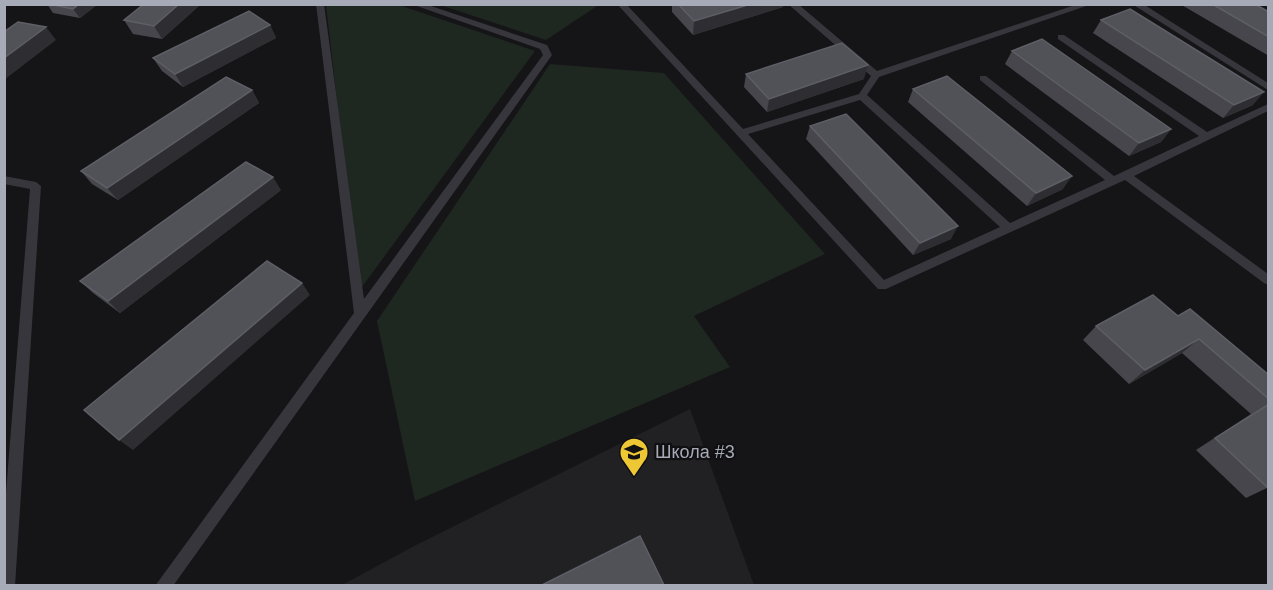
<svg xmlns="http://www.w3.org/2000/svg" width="1273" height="590" font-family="Helvetica,sans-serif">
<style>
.built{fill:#212124}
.green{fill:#1f2721}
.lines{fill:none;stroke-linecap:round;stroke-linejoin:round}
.service{fill:#36363c;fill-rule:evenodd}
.wall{fill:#46464c}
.shaded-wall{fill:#2e2e32}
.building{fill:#515158;stroke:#5e5f66;stroke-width:1.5}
.labels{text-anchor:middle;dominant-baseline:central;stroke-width:4.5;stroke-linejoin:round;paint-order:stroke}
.poi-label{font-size:18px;fill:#a7aab7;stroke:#101012;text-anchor:start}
</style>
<rect width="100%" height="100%" fill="#151517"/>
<path class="built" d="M 690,409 L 754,585 L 340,586 L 416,545 Z"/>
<g class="green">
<path d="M 600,4 L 546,40 L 440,5 L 440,4 Z"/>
<path d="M 326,5 L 399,5 L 535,51 L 359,291 Z"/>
<path d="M 550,64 L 664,73 L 825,254 L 694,316 L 730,367 L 415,501 L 377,321 Z"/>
</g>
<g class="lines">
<g class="service">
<path d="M 316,4 L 324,4 L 364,299 L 543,55 L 540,49 L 411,4 L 425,4 L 547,45 L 552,55 L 173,586 L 155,586 L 354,313 Z"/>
<path d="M 617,4 L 626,4 L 743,129 L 859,94 L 871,76 L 788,4 L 798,4 L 877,71 L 1078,4 L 1092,4 L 879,77 L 867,95 L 1010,223 L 1105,180 L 980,80 L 980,76 L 986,76 L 1114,176 L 1199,136 L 1058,39 L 1058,35 L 1064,35 L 1207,132 L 1268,104 L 1268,111 L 1134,176 L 1268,274 L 1268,285 L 1264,283 L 1125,180 L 886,289 L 878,289 ZM 860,100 L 1000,227 L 884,280 L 748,134 Z"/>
<path d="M 1132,4 L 1143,4 L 1268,83 L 1268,90 Z"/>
<path d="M 4,176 L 36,182 L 41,186 L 15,586 L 4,586 L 4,518 L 30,189 L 4,184 Z"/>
</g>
</g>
<g class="wall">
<path d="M 47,4 L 98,4 L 80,18 L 53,13 Z"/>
<path d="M 144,4 L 201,4 L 162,39 L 133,34 L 124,20 Z"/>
<path d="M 672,4 L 784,4 L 783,7 L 693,35 L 672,12 Z"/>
<path d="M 1180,4 L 1255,4 L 1269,12 L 1269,56 Z"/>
<path d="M 1101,20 L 1253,105 L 1223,118 L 1093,33 Z"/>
<path d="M 270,25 L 276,38 L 183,87 L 162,71 L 153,58 Z"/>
<path d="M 1012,51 L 1171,129 L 1161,142 L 1129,156 L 1005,64 Z"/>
<path d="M 746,74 L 864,79 L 767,112 L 744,87 Z"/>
<path d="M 913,89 L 1063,189 L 1027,206 L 908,102 Z"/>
<path d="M 252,90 L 259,103 L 118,200 L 92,184 L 81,171 Z"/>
<path d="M 810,126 L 951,239 L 913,255 L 806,139 Z"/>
<path d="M 281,190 L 120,313 L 93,293 L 80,281 Z"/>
<path d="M 1178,316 L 1269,375 L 1269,487 L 1246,498 L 1196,450 L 1251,414 L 1182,353 L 1129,384 L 1083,340 L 1096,326 Z"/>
</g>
<g class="shaded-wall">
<path d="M 79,4 L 98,4 L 80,18 L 73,9 Z"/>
<path d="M 179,4 L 201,4 L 162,39 L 154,26 Z"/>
<path d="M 751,4 L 784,4 L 783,7 L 693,35 L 694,21 Z"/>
<path d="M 270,25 L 276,38 L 183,87 L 175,74 Z"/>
<path d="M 46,27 L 56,40 L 4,80 L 4,58 Z"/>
<path d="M 868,65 L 864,79 L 767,112 L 769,99 Z"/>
<path d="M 252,90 L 259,103 L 118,200 L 107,188 Z"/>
<path d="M 1264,92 L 1253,105 L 1223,118 L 1234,105 Z"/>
<path d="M 1171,129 L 1161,142 L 1129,156 L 1139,143 Z"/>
<path d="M 1072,176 L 1063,189 L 1027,206 L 1036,193 Z"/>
<path d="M 273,177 L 281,190 L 120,313 L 108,301 Z"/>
<path d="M 958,226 L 951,239 L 913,255 L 920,243 Z"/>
<path d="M 302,283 L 310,295 L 133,450 L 119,440 Z"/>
<path d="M 1199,339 L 1182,353 L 1129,384 L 1145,370 Z"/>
</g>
<g class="building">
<path d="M 49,4 L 79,4 L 73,9 Z"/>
<path d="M 144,4 L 179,4 L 154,26 L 124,20 Z"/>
<path d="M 678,4 L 751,4 L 694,21 Z"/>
<path d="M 1212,4 L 1255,4 L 1269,12 L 1269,37 Z"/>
<path d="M 1130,9 L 1264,92 L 1234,105 L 1101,20 Z"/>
<path d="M 249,11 L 270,25 L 175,74 L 153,58 Z"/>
<path d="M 18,22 L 46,27 L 4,58 L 4,32 Z"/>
<path d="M 1042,39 L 1171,129 L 1139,143 L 1012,51 Z"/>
<path d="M 842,43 L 868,65 L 769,99 L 746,74 Z"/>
<path d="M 947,76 L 1072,176 L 1036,193 L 913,89 Z"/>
<path d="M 226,77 L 252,90 L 107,188 L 81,171 Z"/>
<path d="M 846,114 L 958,226 L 920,243 L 810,126 Z"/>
<path d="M 246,162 L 273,177 L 108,301 L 80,281 Z"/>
<path d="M 267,261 L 302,283 L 119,440 L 84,410 Z"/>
<path d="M 1153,295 L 1178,316 L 1190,309 L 1269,375 L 1269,399 L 1199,339 L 1145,370 L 1096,326 Z"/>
<path d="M 1269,404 L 1269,487 L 1268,488 L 1215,438 Z"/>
<path d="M 640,536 L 664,585 L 542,585 Z"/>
</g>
<defs>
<g id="school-pin" transform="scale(1.5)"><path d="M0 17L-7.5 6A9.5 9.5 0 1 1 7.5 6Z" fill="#eec735" stroke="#101012"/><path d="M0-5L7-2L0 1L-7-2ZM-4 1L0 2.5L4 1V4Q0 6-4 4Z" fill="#111"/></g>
</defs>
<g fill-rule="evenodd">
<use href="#school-pin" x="634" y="452"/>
</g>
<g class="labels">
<g class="poi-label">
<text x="655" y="452">Школа #3</text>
</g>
</g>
<rect width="1273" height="590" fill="none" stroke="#a7aab7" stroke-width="12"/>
</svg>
